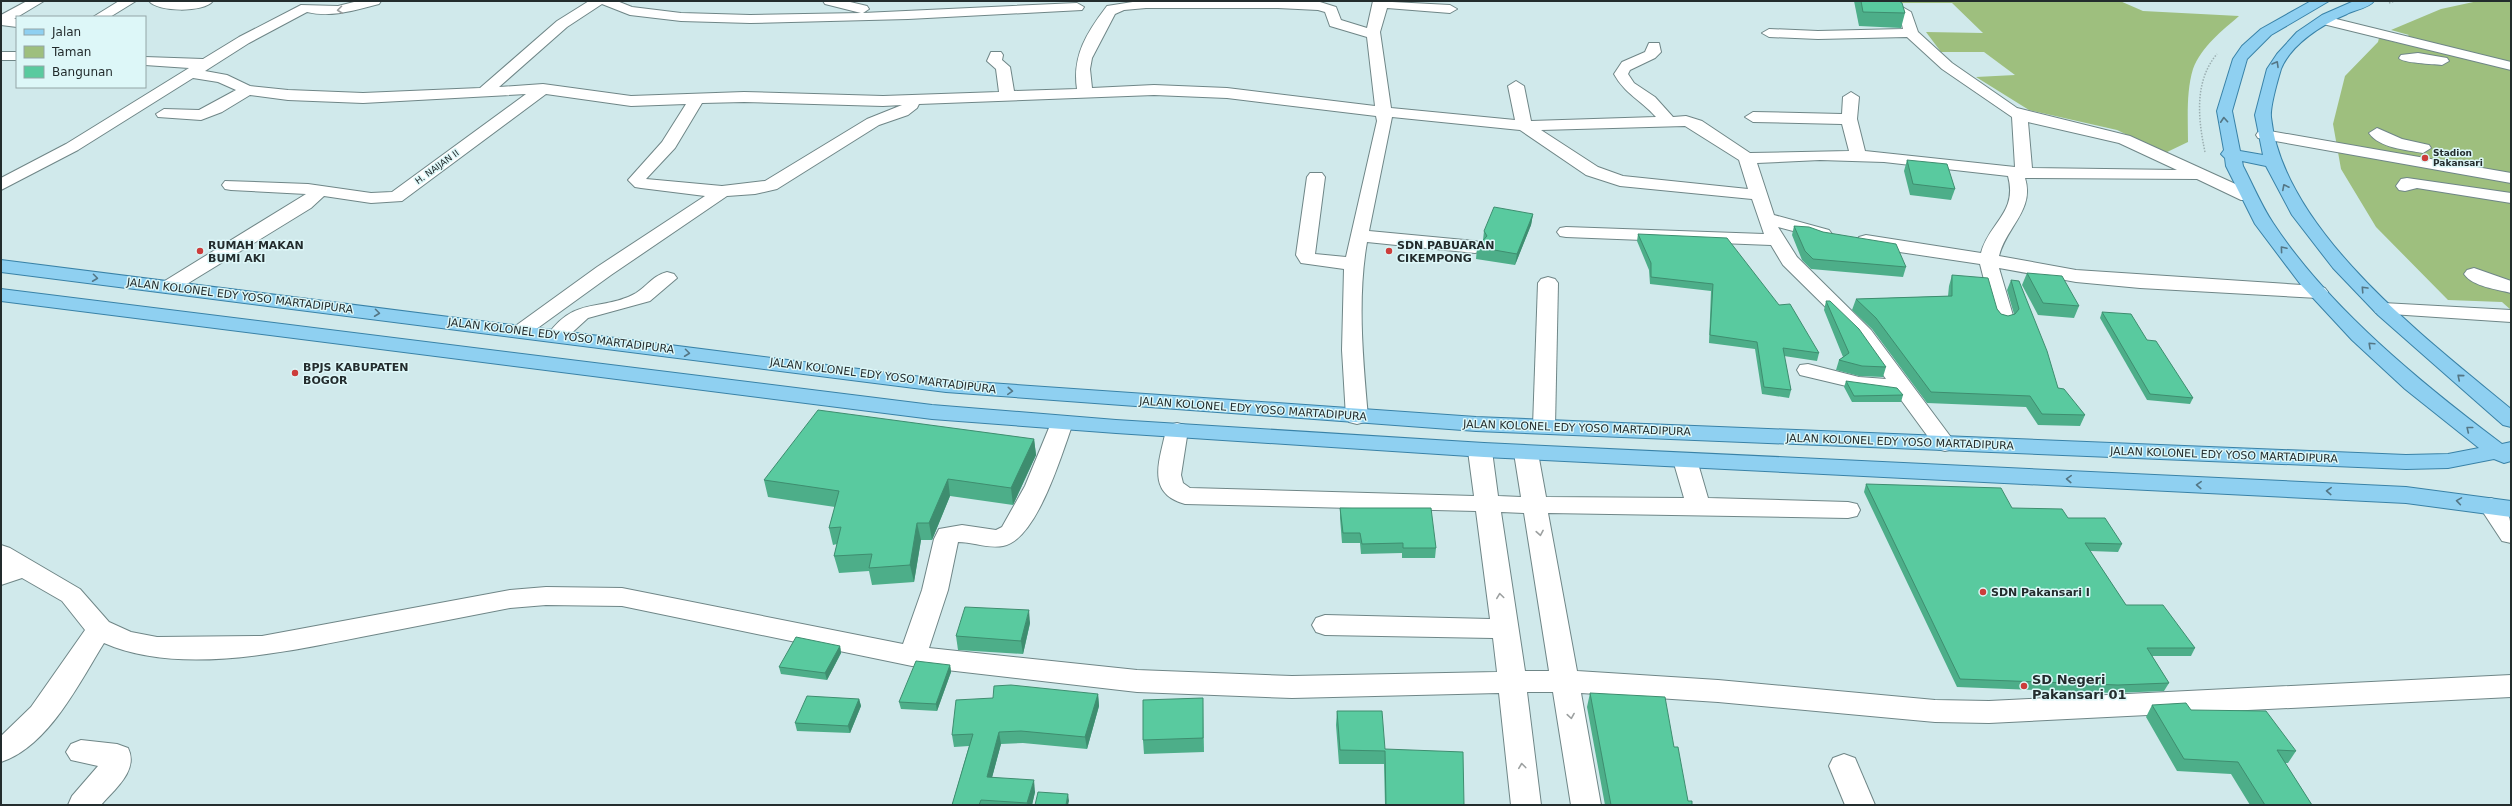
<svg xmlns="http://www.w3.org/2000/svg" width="2512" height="806" font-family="'DejaVu Sans',sans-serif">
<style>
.green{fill:#9ebf7e}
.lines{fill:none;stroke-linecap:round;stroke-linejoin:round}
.minor-casing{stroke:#6f8687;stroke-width:2}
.major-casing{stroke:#3982a7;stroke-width:2}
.path{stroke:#9bafb1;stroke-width:1.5;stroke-dasharray:1.5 1.5;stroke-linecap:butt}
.minor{fill:#fff;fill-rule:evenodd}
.major{fill:#8fd0f1;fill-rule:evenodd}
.wall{fill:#4dae89}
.shaded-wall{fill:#3e8d6f}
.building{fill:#59ca9f;stroke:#3e8d6f}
.oneway{stroke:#9ca0a0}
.oneway2{stroke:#547685}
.poi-dot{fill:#cc3d3b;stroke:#ddf7f8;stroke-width:1.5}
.labels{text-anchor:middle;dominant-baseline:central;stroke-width:3;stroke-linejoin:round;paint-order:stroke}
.far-poi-label{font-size:9px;font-weight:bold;fill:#232c2d;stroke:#ddf7f8;text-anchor:start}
.far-street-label{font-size:9px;fill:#232c2d;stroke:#ddf7f8}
.poi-label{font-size:11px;font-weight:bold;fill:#232c2d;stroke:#ddf7f8;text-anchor:start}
.street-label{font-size:11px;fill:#232c2d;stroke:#ddf7f8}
.near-poi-label{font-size:13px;font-weight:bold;fill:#232c2d;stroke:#ddf7f8;text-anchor:start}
</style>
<rect width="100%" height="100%" fill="#d0e9eb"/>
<g class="green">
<path d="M 1895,1 L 2120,1 L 2143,11 L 2239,16 C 2223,30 2201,47 2193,69 C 2186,92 2188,119 2188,142 L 2165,153 L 2117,130 L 2029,110 L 1976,77 L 2015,75 L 1984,52 L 1941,52 L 1926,32 L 1983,33 L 1952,3 L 1901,3 Z"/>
<path d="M 2478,1 L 2511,1 L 2511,310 L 2502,302 L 2448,300 L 2376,227 L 2341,169 L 2333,124 L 2345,76 L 2378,42 L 2379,38 L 2398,43 L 2409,35 L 2391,30 L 2441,9 Z"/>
</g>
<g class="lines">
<g class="minor-casing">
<g id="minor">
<path d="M 27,1 L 44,1 L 14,19 L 17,19 L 17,27 L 1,25 L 1,15 Z"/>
<path d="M 119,1 L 136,1 L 110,17 L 93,17 Z"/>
<path d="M 149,1 L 213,1 C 204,13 157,12 149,1 Z"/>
<path d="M 358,1 L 381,1 L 379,4 C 355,10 332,18 307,12 L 249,43 L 205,71 L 227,75 L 250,86 L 288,90 L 363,93 L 480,88 L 557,21 L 589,1 L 617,1 L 632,7 L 681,13 L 750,15 L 861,13 L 825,4 L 823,1 L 846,1 L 867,6 L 869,9 L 863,13 L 1077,3 L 1084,7 L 1082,10 L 908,19 L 750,23 L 681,21 L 630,15 L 602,4 L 567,27 L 499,87 L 543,84 L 631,96 L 744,92 L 883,96 L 999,92 L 996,69 L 987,61 L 991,52 L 1001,52 L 1003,55 L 1002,60 L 1010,67 L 1014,91 L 1077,89 C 1072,56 1087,32 1107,6 L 1139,1 L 1320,2 L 1336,7 L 1341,20 L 1367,28 L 1373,1 L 1450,5 L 1457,9 L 1450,13 L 1387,8 L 1380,32 L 1391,108 L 1515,120 L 1508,86 L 1516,81 L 1524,86 L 1531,121 L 1656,117 C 1641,100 1625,94 1614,74 L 1622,62 L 1645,52 L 1649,43 L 1659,43 L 1661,52 L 1655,58 L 1630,70 L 1628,74 L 1634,83 L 1655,97 L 1673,117 L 1686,116 L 1702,121 L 1750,153 L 1849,151 L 1842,124 L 1753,122 L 1745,117 L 1753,112 L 1842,114 L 1843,97 L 1851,92 L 1859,97 L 1857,119 L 1865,151 L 2015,167 L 2012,117 L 1942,69 L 1907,37 L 1818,39 L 1769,37 L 1762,33 L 1769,29 L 1818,31 L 1903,29 L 1900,16 L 1874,1 L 1892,1 L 1911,12 L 1918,32 L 1952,63 L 2017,108 L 2130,136 L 2253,192 L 2256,196 L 2253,200 L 2241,200 L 2197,179 L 2025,178 C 2035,210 2006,227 1999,256 L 2076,270 L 2318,286 L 2325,288 L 2328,292 L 2325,296 L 2318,298 L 2140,288 L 2076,282 L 1999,268 L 2014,319 L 2011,323 L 2004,325 L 1997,323 L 1994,319 L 1980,264 L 1866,247 L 1859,245 L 1857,241 L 1859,237 L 1866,235 L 1981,253 C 1989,222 2018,213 2008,176 L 1884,162 L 1820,160 L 1757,163 L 1774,215 L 1829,230 L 1832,234 L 1829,238 L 1823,239 L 1778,227 L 1797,257 L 1871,330 L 1956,444 L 1953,449 L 1945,451 L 1937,449 L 1896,393 L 1859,389 L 1800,375 L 1797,370 L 1800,365 L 1808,364 L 1859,377 L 1886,379 L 1857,338 L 1783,265 L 1771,245 L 1566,237 L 1560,236 L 1557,232 L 1560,228 L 1566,227 L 1764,234 L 1752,199 L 1620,186 L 1586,175 L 1520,130 L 1392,117 L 1369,231 L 1475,241 L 1482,243 L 1484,247 L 1482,251 L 1475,253 L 1367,242 C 1357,299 1363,360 1368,417 L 1365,422 L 1357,424 L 1349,422 L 1346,417 L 1342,350 L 1344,269 L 1301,263 L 1296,255 L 1307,177 L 1310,173 L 1322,173 L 1325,177 L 1315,254 L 1346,257 L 1377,121 L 1376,116 L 1227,98 L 1154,95 L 919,104 L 917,108 L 908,115 L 879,125 L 777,189 L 755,194 L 727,196 L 611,275 L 528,335 L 521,337 L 514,335 L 511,331 L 514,327 L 597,267 L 705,196 L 641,188 L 635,187 L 628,180 L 662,142 L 686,104 L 631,106 L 546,94 L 402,201 L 371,203 L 324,196 L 311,208 L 177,290 L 163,290 L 160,286 L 163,282 L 306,194 L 231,190 L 225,189 L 222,185 L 225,181 L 308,184 L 371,193 L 392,192 L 526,94 L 363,103 L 288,100 L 250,95 L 222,112 L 201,120 L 158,117 L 156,114 L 164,109 L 199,110 L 236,90 L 218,82 L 193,78 L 78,150 L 1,190 L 1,178 L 66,144 L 189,68 L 145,65 L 145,57 L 203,59 L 239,37 L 301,5 L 338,6 ZM 1146,8 L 1278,8 L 1318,10 L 1325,12 L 1330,26 L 1367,37 L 1375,106 L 1227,88 L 1154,85 L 1092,88 L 1090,69 L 1092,58 L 1115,14 L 1124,10 ZM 744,102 L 883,106 L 902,105 L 867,119 L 765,181 L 722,186 L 646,179 L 675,148 L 702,103 ZM 2028,122 L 2119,143 L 2177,170 L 2032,168 ZM 1685,126 L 1739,160 L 1748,189 L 1623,176 L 1598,167 L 1541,130 Z"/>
<path d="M 2324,16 L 2511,62 L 2511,70 L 2319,23 L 2317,20 Z"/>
<rect x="1" y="52" width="16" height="8"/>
<path d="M 2418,53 L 2447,58 L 2449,61 L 2442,65 C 2433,64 2402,63 2399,58 L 2401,55 Z"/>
<path d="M 2377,128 L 2402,139 L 2429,145 L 2431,148 L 2423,153 C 2407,150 2379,148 2369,133 Z"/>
<path d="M 2264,130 L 2511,173 L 2511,183 L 2258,138 L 2256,135 L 2258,132 Z"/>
<path d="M 2407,178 L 2511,193 L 2511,203 L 2417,188 L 2405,191 L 2399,190 L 2396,186 L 2401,179 Z"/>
<path d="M 2474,268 L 2511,281 L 2511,293 C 2497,289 2473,287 2464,274 L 2467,270 Z"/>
<path d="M 667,272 L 674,274 L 677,278 L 650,301 L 588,318 L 564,340 L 557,342 L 550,340 L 547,336 C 575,295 603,312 636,293 C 647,286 654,275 667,272 Z"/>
<path d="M 1548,277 L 1555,279 L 1558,283 L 1555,426 L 1552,431 L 1544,433 L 1536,431 L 1533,426 L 1538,283 L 1541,279 Z"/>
<path d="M 2383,303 L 2511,310 L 2511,322 L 2376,313 L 2373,309 L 2376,305 Z"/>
<path d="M 1062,416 L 1070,418 L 1073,423 C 1062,453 1037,540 1003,546 C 988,549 973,542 958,542 L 948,590 L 929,648 L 1137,670 L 1292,676 L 1497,672 L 1493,638 L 1325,635 L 1316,632 L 1312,625 L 1316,618 L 1325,615 L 1490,619 L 1476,511 L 1185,504 C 1145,493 1160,460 1166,430 L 1169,425 L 1177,423 L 1185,425 L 1188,430 L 1181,475 L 1183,483 L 1190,488 L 1474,496 L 1468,451 L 1472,446 L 1480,444 L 1488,446 L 1492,451 L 1498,496 L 1521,497 L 1514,453 L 1518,448 L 1526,446 L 1534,448 L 1538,453 L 1546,497 L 1684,498 L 1673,460 L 1677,455 L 1685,453 L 1693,455 L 1697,460 L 1708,498 L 1848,502 L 1857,504 L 1860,510 L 1857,516 L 1848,518 L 1548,513 L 1577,671 L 1718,680 L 1935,700 L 1989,701 L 2511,675 L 2511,697 L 1989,723 L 1935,722 L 1718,702 L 1581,693 L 1601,805 L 1571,805 L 1553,692 L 1527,692 L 1541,805 L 1511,805 L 1499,693 L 1292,698 L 1137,692 L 912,666 L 622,606 L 546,605 L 510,608 C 460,618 411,627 361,637 C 284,652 179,676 104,643 C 79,683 49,746 1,762 L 1,736 L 31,707 L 85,630 L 62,601 L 22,578 L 1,585 L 1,545 L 10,548 L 80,589 L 109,622 L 131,632 L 157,637 L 262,636 L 510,590 L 546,587 L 622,588 L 903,644 L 922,590 L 934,539 L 939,529 L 962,525 L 996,530 L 1002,527 L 1025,486 L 1051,423 L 1054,418 ZM 1501,512 L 1524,513 L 1549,671 L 1525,671 Z"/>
<path d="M 2491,498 C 2512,504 2511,525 2511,543 L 2502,541 L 2479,506 L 2482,500 Z"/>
<path d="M 81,740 L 117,744 L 128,748 C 139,770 115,789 101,805 L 68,805 L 72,796 L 98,766 L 71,760 L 66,752 L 71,744 Z"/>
<path d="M 1844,754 L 1855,758 L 1875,805 L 1845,805 L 1829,766 L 1833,758 Z"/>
</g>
</g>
<g class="major-casing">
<g id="major">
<path d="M 2311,1 L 2329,1 L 2271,35 L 2247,59 L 2232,111 L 2240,151 L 2263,155 L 2255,115 L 2267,69 L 2277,54 L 2297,32 L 2322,15 L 2354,1 L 2374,1 C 2369,8 2354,10 2347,14 C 2323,24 2291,44 2281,69 C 2278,79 2270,107 2271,117 C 2283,231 2428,340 2511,409 L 2511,427 L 2503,425 L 2378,315 L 2333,268 L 2292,215 L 2266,166 L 2242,161 L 2243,166 C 2253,185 2261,205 2273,223 C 2329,308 2421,383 2502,444 L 2511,442 L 2511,461 L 2504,463 L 2494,459 L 2448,468 L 2406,469 L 1476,431 L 946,392 L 1,272 L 1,260 L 946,380 L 1476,417 L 2406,455 L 2448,454 L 2479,448 L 2405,389 L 2352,340 L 2301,285 L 2255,224 L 2226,166 L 2225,158 L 2221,154 L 2224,150 L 2217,111 L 2233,59 L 2242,46 L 2261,29 Z"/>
<path d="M 1,289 L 932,405 L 1116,420 L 1484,443 L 2406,487 L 2511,501 L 2511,517 L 2406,503 L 1484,457 L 1116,433 L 932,419 L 1,301 Z"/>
</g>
</g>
<g class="path">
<path d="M 2389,3 L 2395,1"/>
<path d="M 2205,152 C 2198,119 2194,81 2217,54"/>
</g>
<use href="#minor" class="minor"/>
<use href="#major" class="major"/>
</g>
<g class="wall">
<path d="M 1854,1 L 1899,1 L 1905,13 L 1901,28 L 1859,26 Z"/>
<path d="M 1907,160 L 1955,189 L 1951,200 L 1910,195 L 1904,171 Z"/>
<path d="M 1533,214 L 1531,225 L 1515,265 L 1476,259 L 1477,247 L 1483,240 L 1484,231 Z"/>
<path d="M 1794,226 L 1823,232 L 1906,267 L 1903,277 L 1811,269 L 1802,260 L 1792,235 Z"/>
<path d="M 1638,234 L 1779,305 L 1819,353 L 1817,361 L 1784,356 L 1791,390 L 1789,398 L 1762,394 L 1755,349 L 1709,343 L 1711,291 L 1650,284 L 1649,270 L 1637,241 Z"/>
<path d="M 2027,273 L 2079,306 L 2074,318 L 2038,315 L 2022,285 Z"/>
<path d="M 1952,275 L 1997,309 L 2001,314 L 2008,316 L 2014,314 L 2007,290 L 2011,280 L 2058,388 L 2085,415 L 2080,426 L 2038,425 L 2026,407 L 1927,403 L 1872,329 L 1852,310 L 1856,299 L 1948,296 L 1949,286 Z"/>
<path d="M 1826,301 L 1886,367 L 1883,377 L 1859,376 L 1836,370 L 1839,360 L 1843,357 L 1824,310 Z"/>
<path d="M 2102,312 L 2147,340 L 2193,398 L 2190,404 L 2147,400 L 2100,318 Z"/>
<path d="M 1846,381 L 1903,395 L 1901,402 L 1852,402 L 1844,387 Z"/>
<path d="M 1034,439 L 1036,455 L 1013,505 L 950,496 L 932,540 L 921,540 L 914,582 L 872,585 L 869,571 L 839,573 L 834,556 L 837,544 L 833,545 L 829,528 L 835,507 L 768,497 L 764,480 Z"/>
<path d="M 1866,484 L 2068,518 L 2122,544 L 2118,552 L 2090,551 L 2126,605 L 2195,648 L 2191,656 L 2152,656 L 2169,683 L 2164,691 L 2114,693 L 1957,687 L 1864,492 Z"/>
<path d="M 1340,508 L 1436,548 L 1435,558 L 1402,558 L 1402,553 L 1361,554 L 1360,543 L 1342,543 L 1340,518 Z"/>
<path d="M 1030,623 L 1023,654 L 958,650 L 956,636 Z"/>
<path d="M 840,646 L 841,653 L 827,680 L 781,674 L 779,667 Z"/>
<path d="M 950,665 L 951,672 L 937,711 L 901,709 L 899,702 Z"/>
<path d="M 1590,693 L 1674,747 L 1688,801 L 1692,805 L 1605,805 L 1587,707 Z"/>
<path d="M 1098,694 L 1099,706 L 1087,749 L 1023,743 L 1001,744 L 992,777 L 1035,792 L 1032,805 L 952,805 L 969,746 L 954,747 L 952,735 L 993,698 Z"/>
<path d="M 1203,698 L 1204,752 L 1144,754 L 1143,740 Z"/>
<path d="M 859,699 L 861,706 L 850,733 L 797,731 L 795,723 Z"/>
<path d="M 2152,705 L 2191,710 L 2296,751 L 2288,763 L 2285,763 L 2312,805 L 2250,805 L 2231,774 L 2177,771 L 2146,717 Z"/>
<path d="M 1337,711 L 1385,749 L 1464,805 L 1385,805 L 1384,764 L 1339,764 L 1336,725 Z"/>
</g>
<g class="shaded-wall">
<path d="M 1533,214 L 1531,225 L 1515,265 L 1517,254 Z"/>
<path d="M 1034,439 L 1036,455 L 1013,505 L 1011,488 Z"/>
<path d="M 948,479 L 950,496 L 932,540 L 929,523 Z"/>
<path d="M 917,523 L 921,540 L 914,582 L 910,565 Z"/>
<path d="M 1029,610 L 1030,623 L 1023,654 L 1021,641 Z"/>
<path d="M 840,646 L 841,653 L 827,680 L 825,673 Z"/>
<path d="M 950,665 L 951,672 L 937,711 L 936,704 Z"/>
<path d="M 1098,694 L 1099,706 L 1087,749 L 1085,737 Z"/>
<path d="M 859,699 L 861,706 L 850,733 L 848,726 Z"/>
<path d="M 999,732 L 1001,744 L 989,789 L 987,777 Z"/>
<path d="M 1034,780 L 1035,792 L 1032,805 L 1028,805 L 1027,803 Z"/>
<path d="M 1068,794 L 1069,801 L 1068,805 L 1066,805 Z"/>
</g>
<g class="building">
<path d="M 1861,1 L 1899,1 L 1902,3 L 1905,13 L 1863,12 Z"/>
<path d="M 1907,160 L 1947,164 L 1955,189 L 1913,184 Z"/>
<path d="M 1494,207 L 1533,214 L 1517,254 L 1477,247 L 1487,236 L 1484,231 Z"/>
<path d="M 1794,226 L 1809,227 L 1823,232 L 1896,244 L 1906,267 L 1813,259 L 1805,251 Z"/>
<path d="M 1638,234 L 1727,238 L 1779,305 L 1790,304 L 1819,353 L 1783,348 L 1791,390 L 1764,387 L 1757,342 L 1710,335 L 1713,284 L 1651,277 L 1651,263 Z"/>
<path d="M 2027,273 L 2062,276 L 2079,306 L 2043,303 Z"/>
<path d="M 1952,275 L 1988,278 L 1997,309 L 2001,314 L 2008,316 L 2015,314 L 2019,309 L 2011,280 L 2019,281 L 2047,351 L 2058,388 L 2064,389 L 2085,415 L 2042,414 L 2030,396 L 1931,392 L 1876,318 L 1856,299 L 1952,296 Z"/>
<path d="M 1826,301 L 1830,301 L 1859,329 L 1886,367 L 1862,366 L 1839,360 L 1849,353 Z"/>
<path d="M 2102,312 L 2131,314 L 2147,340 L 2156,341 L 2193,398 L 2150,394 Z"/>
<path d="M 1846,381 L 1897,388 L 1903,395 L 1854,396 Z"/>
<path d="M 818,410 L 1034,439 L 1011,488 L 948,479 L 929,523 L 917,523 L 910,565 L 869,568 L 872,554 L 834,556 L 841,527 L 829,528 L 839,491 L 764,480 Z"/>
<path d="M 1866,484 L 2001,488 L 2012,508 L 2062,509 L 2068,518 L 2105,518 L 2122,544 L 2085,543 L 2126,605 L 2163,605 L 2195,648 L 2147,648 L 2169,683 L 2118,685 L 1960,679 Z"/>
<path d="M 1340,508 L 1431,508 L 1436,548 L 1403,548 L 1403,543 L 1362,544 L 1360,533 L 1343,533 Z"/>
<path d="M 965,607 L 1029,610 L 1021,641 L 956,636 Z"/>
<path d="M 796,637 L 840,646 L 825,673 L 779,667 Z"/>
<path d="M 916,661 L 950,665 L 936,704 L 899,702 Z"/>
<path d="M 1011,685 L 1098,694 L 1085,737 L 1021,731 L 999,732 L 987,777 L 1034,780 L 1027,803 L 981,800 L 979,805 L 952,805 L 973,734 L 952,735 L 956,700 L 993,698 L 994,686 Z"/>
<path d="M 1590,693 L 1665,697 L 1674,747 L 1678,747 L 1688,801 L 1692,801 L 1692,805 L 1611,805 Z"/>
<path d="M 807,696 L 859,699 L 848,726 L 795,723 Z"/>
<path d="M 1203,698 L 1203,738 L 1143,740 L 1143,700 Z"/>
<path d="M 2186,703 L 2191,710 L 2266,711 L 2296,751 L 2277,750 L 2312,805 L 2265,805 L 2238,762 L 2184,759 L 2152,705 Z"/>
<path d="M 1337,711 L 1382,711 L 1385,749 L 1463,752 L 1464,805 L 1386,805 L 1385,751 L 1340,750 Z"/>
<path d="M 1038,792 L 1068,794 L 1066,805 L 1035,805 Z"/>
</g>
<defs><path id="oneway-chevron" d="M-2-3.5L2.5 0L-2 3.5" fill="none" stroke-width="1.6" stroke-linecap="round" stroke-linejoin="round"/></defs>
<g class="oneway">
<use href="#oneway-chevron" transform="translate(340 10) rotate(173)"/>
<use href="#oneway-chevron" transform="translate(1540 533) rotate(80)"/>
<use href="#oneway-chevron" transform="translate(1500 596) rotate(-98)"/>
<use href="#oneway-chevron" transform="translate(1571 716) rotate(81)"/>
<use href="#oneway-chevron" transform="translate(1522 766) rotate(-97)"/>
</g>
<g class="oneway2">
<use href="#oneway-chevron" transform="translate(2276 64) rotate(-60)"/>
<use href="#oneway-chevron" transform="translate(2224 120) rotate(-94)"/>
<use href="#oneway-chevron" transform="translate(2285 187) rotate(-117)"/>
<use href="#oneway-chevron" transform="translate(2283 249) rotate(-130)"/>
<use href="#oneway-chevron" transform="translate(95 278) rotate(7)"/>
<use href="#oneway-chevron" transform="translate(2364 289) rotate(-133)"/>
<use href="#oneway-chevron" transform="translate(377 313) rotate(7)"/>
<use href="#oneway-chevron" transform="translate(2371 345) rotate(-137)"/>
<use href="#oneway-chevron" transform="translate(687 353) rotate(7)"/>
<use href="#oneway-chevron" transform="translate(2460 377) rotate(-140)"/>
<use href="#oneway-chevron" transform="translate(1010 391) rotate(4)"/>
<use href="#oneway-chevron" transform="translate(2469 429) rotate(-141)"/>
<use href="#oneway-chevron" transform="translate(2069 479) rotate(-177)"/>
<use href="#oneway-chevron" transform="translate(2199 485) rotate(-177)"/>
<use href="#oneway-chevron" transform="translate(2329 491) rotate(-177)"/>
<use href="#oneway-chevron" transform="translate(2459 501) rotate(-171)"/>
</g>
<g class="poi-dot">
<circle cx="2425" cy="158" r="4"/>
<circle cx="200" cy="251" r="4"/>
<circle cx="1389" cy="251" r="4"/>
<circle cx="295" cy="373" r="4"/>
<circle cx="1983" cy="592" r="4"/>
<circle cx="2024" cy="686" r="4"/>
</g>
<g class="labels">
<g class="far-poi-label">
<text x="2433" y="153">Stadion<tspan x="2433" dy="10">Pakansari</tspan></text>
</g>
<g class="far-street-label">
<text transform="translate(437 167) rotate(-36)">H. NAIJAN II</text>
</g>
<g class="poi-label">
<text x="208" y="245">RUMAH MAKAN<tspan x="208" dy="13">BUMI AKI</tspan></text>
<text x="1397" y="245">SDN PABUARAN<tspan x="1397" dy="13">CIKEMPONG</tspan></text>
<text x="303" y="367">BPJS KABUPATEN<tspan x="303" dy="13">BOGOR</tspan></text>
<text x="1991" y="592">SDN Pakansari I</text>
</g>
<g class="street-label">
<text transform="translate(240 296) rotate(7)">JALAN KOLONEL EDY YOSO MARTADIPURA</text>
<text transform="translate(561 336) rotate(7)">JALAN KOLONEL EDY YOSO MARTADIPURA</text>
<text transform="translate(883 376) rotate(7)">JALAN KOLONEL EDY YOSO MARTADIPURA</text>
<text transform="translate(1253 409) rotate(4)">JALAN KOLONEL EDY YOSO MARTADIPURA</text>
<text transform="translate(1577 428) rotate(2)">JALAN KOLONEL EDY YOSO MARTADIPURA</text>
<text transform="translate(1900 442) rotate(2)">JALAN KOLONEL EDY YOSO MARTADIPURA</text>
<text transform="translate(2224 455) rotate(2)">JALAN KOLONEL EDY YOSO MARTADIPURA</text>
</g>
<g class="near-poi-label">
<text x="2032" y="679">SD Negeri<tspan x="2032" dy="15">Pakansari 01</tspan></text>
</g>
</g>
<rect width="2512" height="806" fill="none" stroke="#232c2d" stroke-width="4"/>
<rect x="16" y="16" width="130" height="72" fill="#ddf7f8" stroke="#93a6a7"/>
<rect x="24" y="29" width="20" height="6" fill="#8fd0f1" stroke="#93a6a7"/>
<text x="52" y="36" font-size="12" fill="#232c2d">Jalan</text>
<rect x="24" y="46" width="20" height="12" fill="#9ebf7e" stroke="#93a6a7"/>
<text x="52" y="56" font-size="12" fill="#232c2d">Taman</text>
<rect x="24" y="66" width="20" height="12" fill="#59ca9f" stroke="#93a6a7"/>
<text x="52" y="76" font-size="12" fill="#232c2d">Bangunan</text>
</svg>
